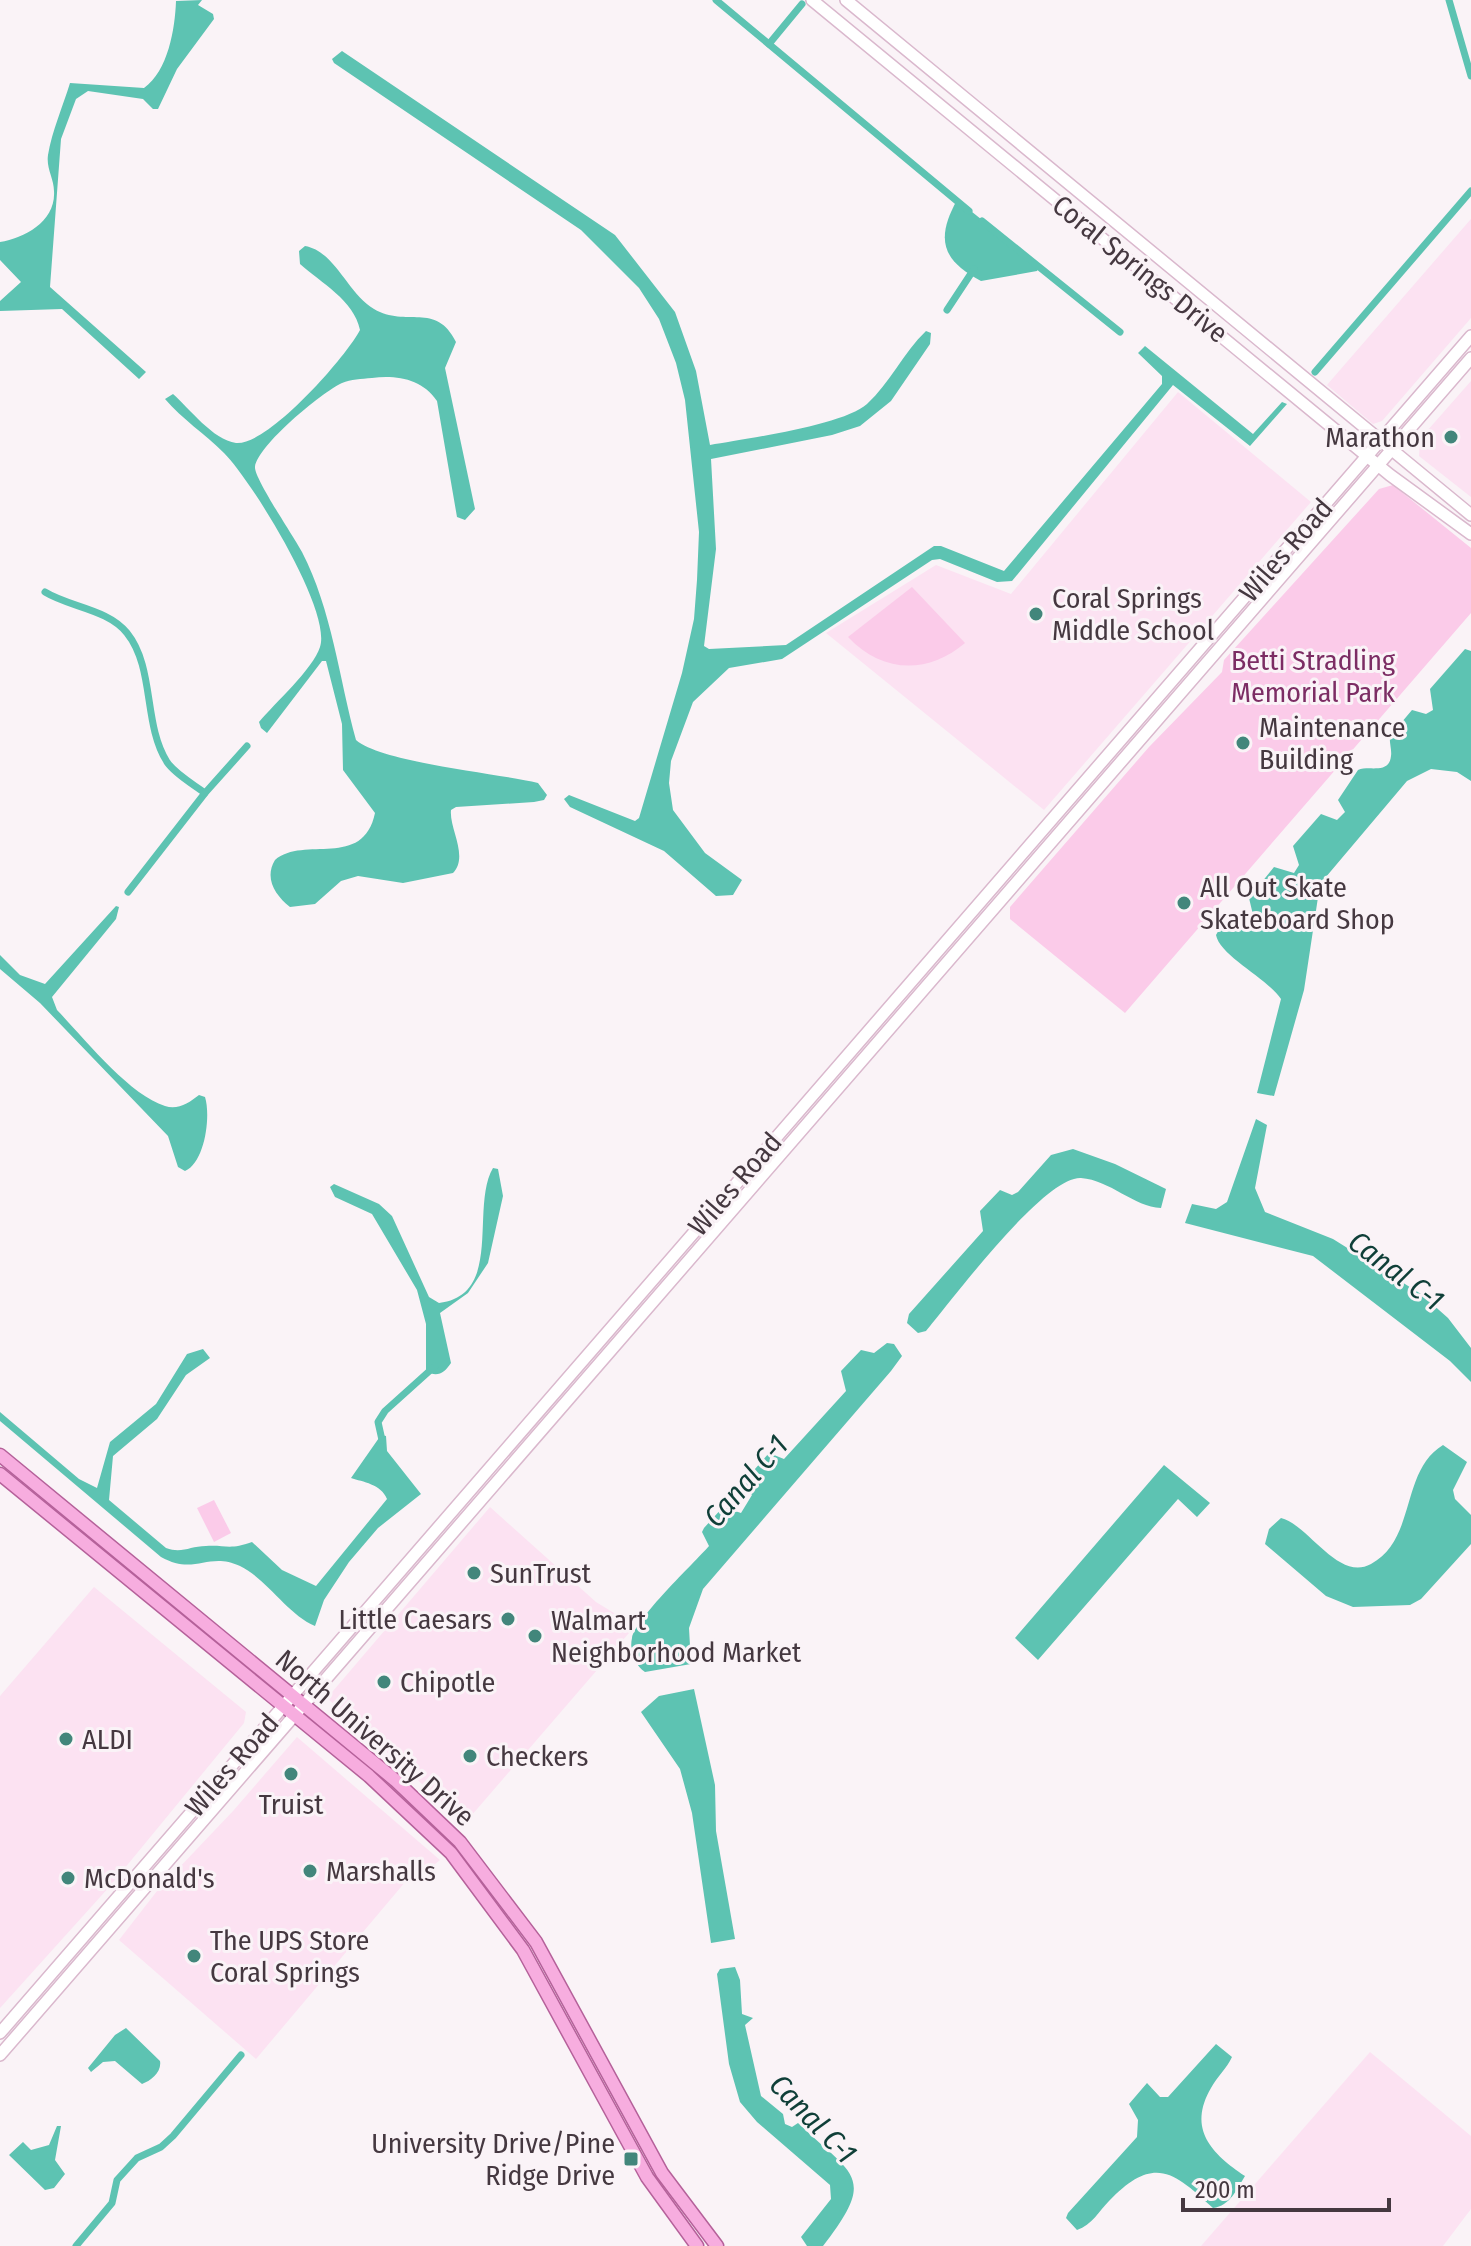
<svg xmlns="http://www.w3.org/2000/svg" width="1471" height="2246" font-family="'Fira Sans Condensed',sans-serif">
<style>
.built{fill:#fce2f2}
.green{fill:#fbcbe9}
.water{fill:#5dc3b2}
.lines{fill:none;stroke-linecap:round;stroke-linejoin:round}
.canal{stroke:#5dc3b2;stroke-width:7}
.secondary-casing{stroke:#dab8cd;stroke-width:14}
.primary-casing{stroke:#b5619a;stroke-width:15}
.secondary{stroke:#fff;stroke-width:11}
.primary{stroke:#f7addf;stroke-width:12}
.poi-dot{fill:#42867b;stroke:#faf3f7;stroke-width:3}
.labels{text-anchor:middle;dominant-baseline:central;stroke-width:6;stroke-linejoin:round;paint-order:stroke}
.street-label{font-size:28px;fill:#453840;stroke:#faf3f7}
.poi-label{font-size:28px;fill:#453840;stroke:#faf3f7;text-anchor:start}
.park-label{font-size:28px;fill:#7c2d64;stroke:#faf3f7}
.water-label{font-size:30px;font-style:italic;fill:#0f3f38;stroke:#faf3f7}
</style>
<rect width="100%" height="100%" fill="#faf3f7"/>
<g class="built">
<path d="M 1471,219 L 1471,318 L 1382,421 L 1373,424 L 1327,385 Z"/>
<path d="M 1471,381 L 1471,497 L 1419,456 L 1420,439 Z"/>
<path d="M 1178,392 L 1311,502 L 1044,810 L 826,633 L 936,565 L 1011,594 Z"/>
<path d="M 490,1507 L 596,1602 L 635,1626 L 465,1823 L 327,1698 Z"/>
<path d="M 94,1587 L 246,1712 L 244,1723 L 110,1886 L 0,2008 L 0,1696 Z"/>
<path d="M 297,1737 L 440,1860 L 423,1874 L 406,1881 L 256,2059 L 119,1940 L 157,1891 L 233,1811 Z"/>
<path d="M 1370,2052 L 1471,2136 L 1471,2209 L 1443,2246 L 1201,2246 Z"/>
</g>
<g class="green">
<path d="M 1393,485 L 1471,548 L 1471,613 L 1125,1013 L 1010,919 L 1010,907 L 1149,747 L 1222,672 L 1224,660 L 1379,489 Z"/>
<path d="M 912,587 L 965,643 C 927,675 882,673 848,637 Z"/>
<path d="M 214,1500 L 231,1533 L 214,1542 L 197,1508 Z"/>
</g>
<g class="water">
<path d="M 202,0 L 198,5 L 213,14 L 214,19 L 177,69 L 158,109 L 153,109 L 143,99 L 88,91 L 76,99 L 61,139 L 50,287 L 146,372 L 139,379 L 62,309 L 0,311 L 0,301 L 21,282 L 0,260 L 0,242 C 25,238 56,221 54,191 C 54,179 46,168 48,155 C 52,131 63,106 70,83 L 144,88 C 168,71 175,29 176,1 Z"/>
<path d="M 342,51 L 615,235 L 675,312 L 696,371 L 710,445 C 745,439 844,425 867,404 C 890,383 903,353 926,331 L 931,333 L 930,344 L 891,401 L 860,426 L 832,435 L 711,459 L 716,549 L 704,646 L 709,649 L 786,645 L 934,546 L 941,546 L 1004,571 L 1162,384 L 1162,376 L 1138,353 L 1145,346 L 1253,434 L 1282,402 L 1287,404 L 1250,446 L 1173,385 L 1012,581 L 997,582 L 940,559 L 932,560 L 782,659 L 729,668 L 693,702 L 671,761 L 669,783 L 673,810 L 705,853 L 742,880 L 733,895 L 716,896 L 664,851 L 570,807 L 564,799 L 569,795 L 635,821 L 639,818 L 682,673 L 694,619 L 697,580 L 699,532 L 685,400 L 676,363 L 659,319 L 639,288 L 581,230 L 334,63 L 332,59 Z"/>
<path d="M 957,200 L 1040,266 L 1037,271 L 981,281 C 941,260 936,238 957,200 Z"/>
<path d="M 305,246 C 335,251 348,294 374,309 C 406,328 436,301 456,342 L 445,368 L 475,509 L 465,520 L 457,517 L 437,401 C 422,379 397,375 372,378 C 361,379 351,379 342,383 C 321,393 258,445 255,467 C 254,478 294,537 302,552 C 332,610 339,678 356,740 C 383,763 497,773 538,783 L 547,795 L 544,800 L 534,802 L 456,807 L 451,810 C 449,829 469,856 453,873 L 403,883 L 358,876 L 341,881 L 315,904 L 290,907 C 275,895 264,878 275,860 C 304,835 363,870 375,813 L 343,770 L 342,724 L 326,661 L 322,661 L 267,733 L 261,728 L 259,722 C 275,703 313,669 320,647 C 332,610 251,480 224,453 C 205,434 182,419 165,399 L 173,394 C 189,408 213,440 236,443 C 268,446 346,357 360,330 C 354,300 321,283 300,264 L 299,251 Z"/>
<path d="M 1465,649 L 1471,651 L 1471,781 L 1457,772 L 1431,769 L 1407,781 L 1320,884 L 1304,990 L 1274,1096 L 1257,1093 L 1281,999 C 1267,978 1220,956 1216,935 L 1220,928 L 1248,927 L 1254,919 L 1249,898 L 1274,867 L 1294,873 L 1299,865 L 1293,846 L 1321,814 L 1337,820 L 1345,812 L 1338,800 L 1358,770 C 1369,765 1389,775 1391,756 C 1392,750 1389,742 1390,736 L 1412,710 L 1426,714 L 1433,710 L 1430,689 Z"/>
<path d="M 116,906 L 119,907 L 116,919 L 52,997 L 57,1010 C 83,1037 129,1095 165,1106 C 178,1110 189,1103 199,1095 L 205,1097 C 211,1116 205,1162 185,1171 L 178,1167 L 168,1136 L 40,1003 L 0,969 L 0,955 L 20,975 L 45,984 Z"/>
<path d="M 1256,1119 L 1267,1125 L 1255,1188 L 1265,1212 L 1333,1239 L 1421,1294 L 1448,1318 L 1471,1348 L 1471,1382 L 1450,1361 L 1313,1256 L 1185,1223 L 1192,1204 L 1216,1209 L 1227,1202 Z"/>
<path d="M 1073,1149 L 1115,1164 L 1166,1189 L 1161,1208 C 1134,1207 1110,1180 1081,1178 C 1044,1176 952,1300 926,1331 L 918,1333 L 907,1323 L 909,1314 L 983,1231 L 980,1211 L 1000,1190 L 1012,1195 L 1018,1192 L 1051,1155 Z"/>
<path d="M 493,1168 L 498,1169 L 503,1196 L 488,1263 L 468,1293 L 440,1313 L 451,1363 C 444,1373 439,1377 426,1372 L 426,1324 L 417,1290 L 372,1214 L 335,1197 L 330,1187 L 334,1184 L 379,1204 L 392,1216 L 429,1297 L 439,1303 C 504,1295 470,1207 493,1168 Z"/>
<path d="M 887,1343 L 894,1344 L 902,1356 L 891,1371 L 703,1589 L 689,1628 L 691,1664 L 645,1672 C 635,1665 629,1651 632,1638 C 635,1619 694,1563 709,1546 L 702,1532 L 704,1528 L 723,1507 L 741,1513 L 752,1495 L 744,1486 L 747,1478 L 769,1453 L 784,1459 L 846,1391 L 841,1371 L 861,1350 L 874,1353 Z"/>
<path d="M 203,1349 L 210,1358 L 186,1375 L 157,1419 L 113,1456 L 109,1500 L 166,1548 C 182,1554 190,1546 206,1546 C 227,1545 230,1550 252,1542 L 282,1570 L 316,1586 L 387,1499 C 381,1484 363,1482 351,1478 L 381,1435 L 386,1436 L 387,1451 L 421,1494 L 378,1528 L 349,1562 L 324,1600 L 315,1626 C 287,1614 268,1580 240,1566 C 208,1551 195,1576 161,1557 L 0,1421 L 0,1412 L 79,1479 L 97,1488 L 110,1442 L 156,1404 L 187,1354 Z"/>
<path d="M 1443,1445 L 1467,1462 L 1453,1490 L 1455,1499 L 1471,1515 L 1471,1544 L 1421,1599 L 1410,1605 L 1353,1607 L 1326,1596 L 1265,1544 L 1269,1529 L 1281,1518 C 1309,1525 1338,1582 1371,1564 C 1417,1539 1400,1471 1443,1445 Z"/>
<path d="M 1164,1465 L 1210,1503 L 1197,1517 L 1178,1499 L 1038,1660 L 1015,1638 Z"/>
<path d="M 694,1689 L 715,1785 L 716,1831 L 735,1939 L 711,1943 L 692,1813 L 680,1769 L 641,1712 L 659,1696 Z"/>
<path d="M 735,1967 L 740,1980 L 742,2014 L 753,2018 L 745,2025 L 761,2096 L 783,2114 L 785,2124 L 792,2127 L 798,2123 C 853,2176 878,2175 823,2246 L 807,2246 L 801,2237 L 831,2199 L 830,2185 L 757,2122 L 740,2102 L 729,2064 L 717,1974 L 720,1969 Z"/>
<path d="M 126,2028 L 160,2061 C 162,2072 151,2081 142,2084 L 115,2061 L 103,2062 L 91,2072 L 88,2068 L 115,2035 Z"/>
<path d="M 1216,2044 L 1232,2057 C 1227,2068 1217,2077 1211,2088 C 1187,2129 1212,2154 1245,2176 C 1237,2189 1230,2206 1213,2208 C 1174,2172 1154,2154 1109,2201 C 1099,2211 1092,2225 1077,2230 L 1066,2218 L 1068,2213 L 1137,2137 L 1138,2120 L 1129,2104 L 1147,2083 L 1160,2097 L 1168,2097 Z"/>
<path d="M 57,2126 L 61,2126 L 55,2160 L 65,2174 L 54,2188 L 45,2190 L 9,2155 L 23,2142 L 31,2150 L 49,2145 Z"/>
</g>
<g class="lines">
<g class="canal">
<path d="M 716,0 L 969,211"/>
<path d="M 1449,0 L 1471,76"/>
<path d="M 769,44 L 802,4"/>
<path d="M 982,221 L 1120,332"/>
<path d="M 947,310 L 974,269"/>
<path d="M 1315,372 L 1471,191"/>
<path d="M 45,592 C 69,607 108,609 127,633 C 155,668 143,724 167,762 C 175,774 193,784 205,793"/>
<path d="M 128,892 L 205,793 L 247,746"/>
<path d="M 382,1440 L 378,1422 L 385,1411 L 435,1366"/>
<path d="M 76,2246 L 112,2203 L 117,2180 L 137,2158 L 161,2147 L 173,2136 L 241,2055"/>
</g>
<g class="secondary-casing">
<g id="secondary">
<path d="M 812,0 L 1390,475 L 1471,534"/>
<path d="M 846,0 L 1471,515"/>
<path d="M 0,2033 L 1471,336"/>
<path d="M 0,2055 L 1471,358"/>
</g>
</g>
<g class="primary-casing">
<g id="primary">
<path d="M 0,1455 L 395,1780 L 460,1842 L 536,1942 L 662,2173 L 717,2246"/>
<path d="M 0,1474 L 369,1776 L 451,1853 L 523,1950 L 647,2177 L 697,2246"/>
</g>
</g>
<use href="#secondary" class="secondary"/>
<use href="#primary" class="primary"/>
</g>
<g class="poi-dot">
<circle cx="1451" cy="437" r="8"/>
<circle cx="1036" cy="614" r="8"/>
<circle cx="1243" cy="743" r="8"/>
<circle cx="1184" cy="903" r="8"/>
<circle cx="474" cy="1573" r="8"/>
<circle cx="508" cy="1619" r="8"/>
<circle cx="535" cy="1636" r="8"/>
<circle cx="384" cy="1682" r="8"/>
<circle cx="66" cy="1739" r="8"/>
<circle cx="470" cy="1756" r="8"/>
<circle cx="291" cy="1774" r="8"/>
<circle cx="310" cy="1871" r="8"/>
<circle cx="68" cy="1878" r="8"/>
<circle cx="194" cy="1956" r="8"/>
<rect x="623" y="2151" width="16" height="16" rx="4"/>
</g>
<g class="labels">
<g class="street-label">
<text transform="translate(1140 269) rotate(39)">Coral Springs Drive</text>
<text transform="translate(1286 550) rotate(-49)">Wiles Road</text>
<text transform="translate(735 1184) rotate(-49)">Wiles Road</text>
<text transform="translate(375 1738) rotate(41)">North University Drive</text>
<text transform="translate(232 1765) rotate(-49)">Wiles Road</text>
</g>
<g class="poi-label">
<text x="1435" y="437" text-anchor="end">Marathon</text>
<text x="1052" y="598">Coral Springs<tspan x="1052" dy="32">Middle School</tspan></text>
<text x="1259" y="727">Maintenance<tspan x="1259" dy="32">Building</tspan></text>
<text x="1200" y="887">All Out Skate<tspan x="1200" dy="32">Skateboard Shop</tspan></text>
<text x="490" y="1573">SunTrust</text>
<text x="492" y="1619" text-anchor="end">Little Caesars</text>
<text x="551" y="1620">Walmart<tspan x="551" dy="32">Neighborhood Market</tspan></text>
<text x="400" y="1682">Chipotle</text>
<text x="82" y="1739">ALDI</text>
<text x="486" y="1756">Checkers</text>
<text x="291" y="1804" text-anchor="middle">Truist</text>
<text x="326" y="1871">Marshalls</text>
<text x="84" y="1878">McDonald's</text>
<text x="210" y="1940">The UPS Store<tspan x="210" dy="32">Coral Springs</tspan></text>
<text x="615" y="2143" text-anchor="end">University Drive/Pine<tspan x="615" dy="32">Ridge Drive</tspan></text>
</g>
<g class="park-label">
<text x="1313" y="660">Betti Stradling<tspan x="1313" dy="32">Memorial Park</tspan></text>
</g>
<g class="water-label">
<text transform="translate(1396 1271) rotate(37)">Canal C-1</text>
<text transform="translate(746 1481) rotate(-49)">Canal C-1</text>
<text transform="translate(813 2119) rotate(46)">Canal C-1</text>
</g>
</g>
<path d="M1183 2198v12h206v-12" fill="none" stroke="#453840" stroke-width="4"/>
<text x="1195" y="2198" font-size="24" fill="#453840" stroke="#faf3f7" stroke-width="6" paint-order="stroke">200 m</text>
</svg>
